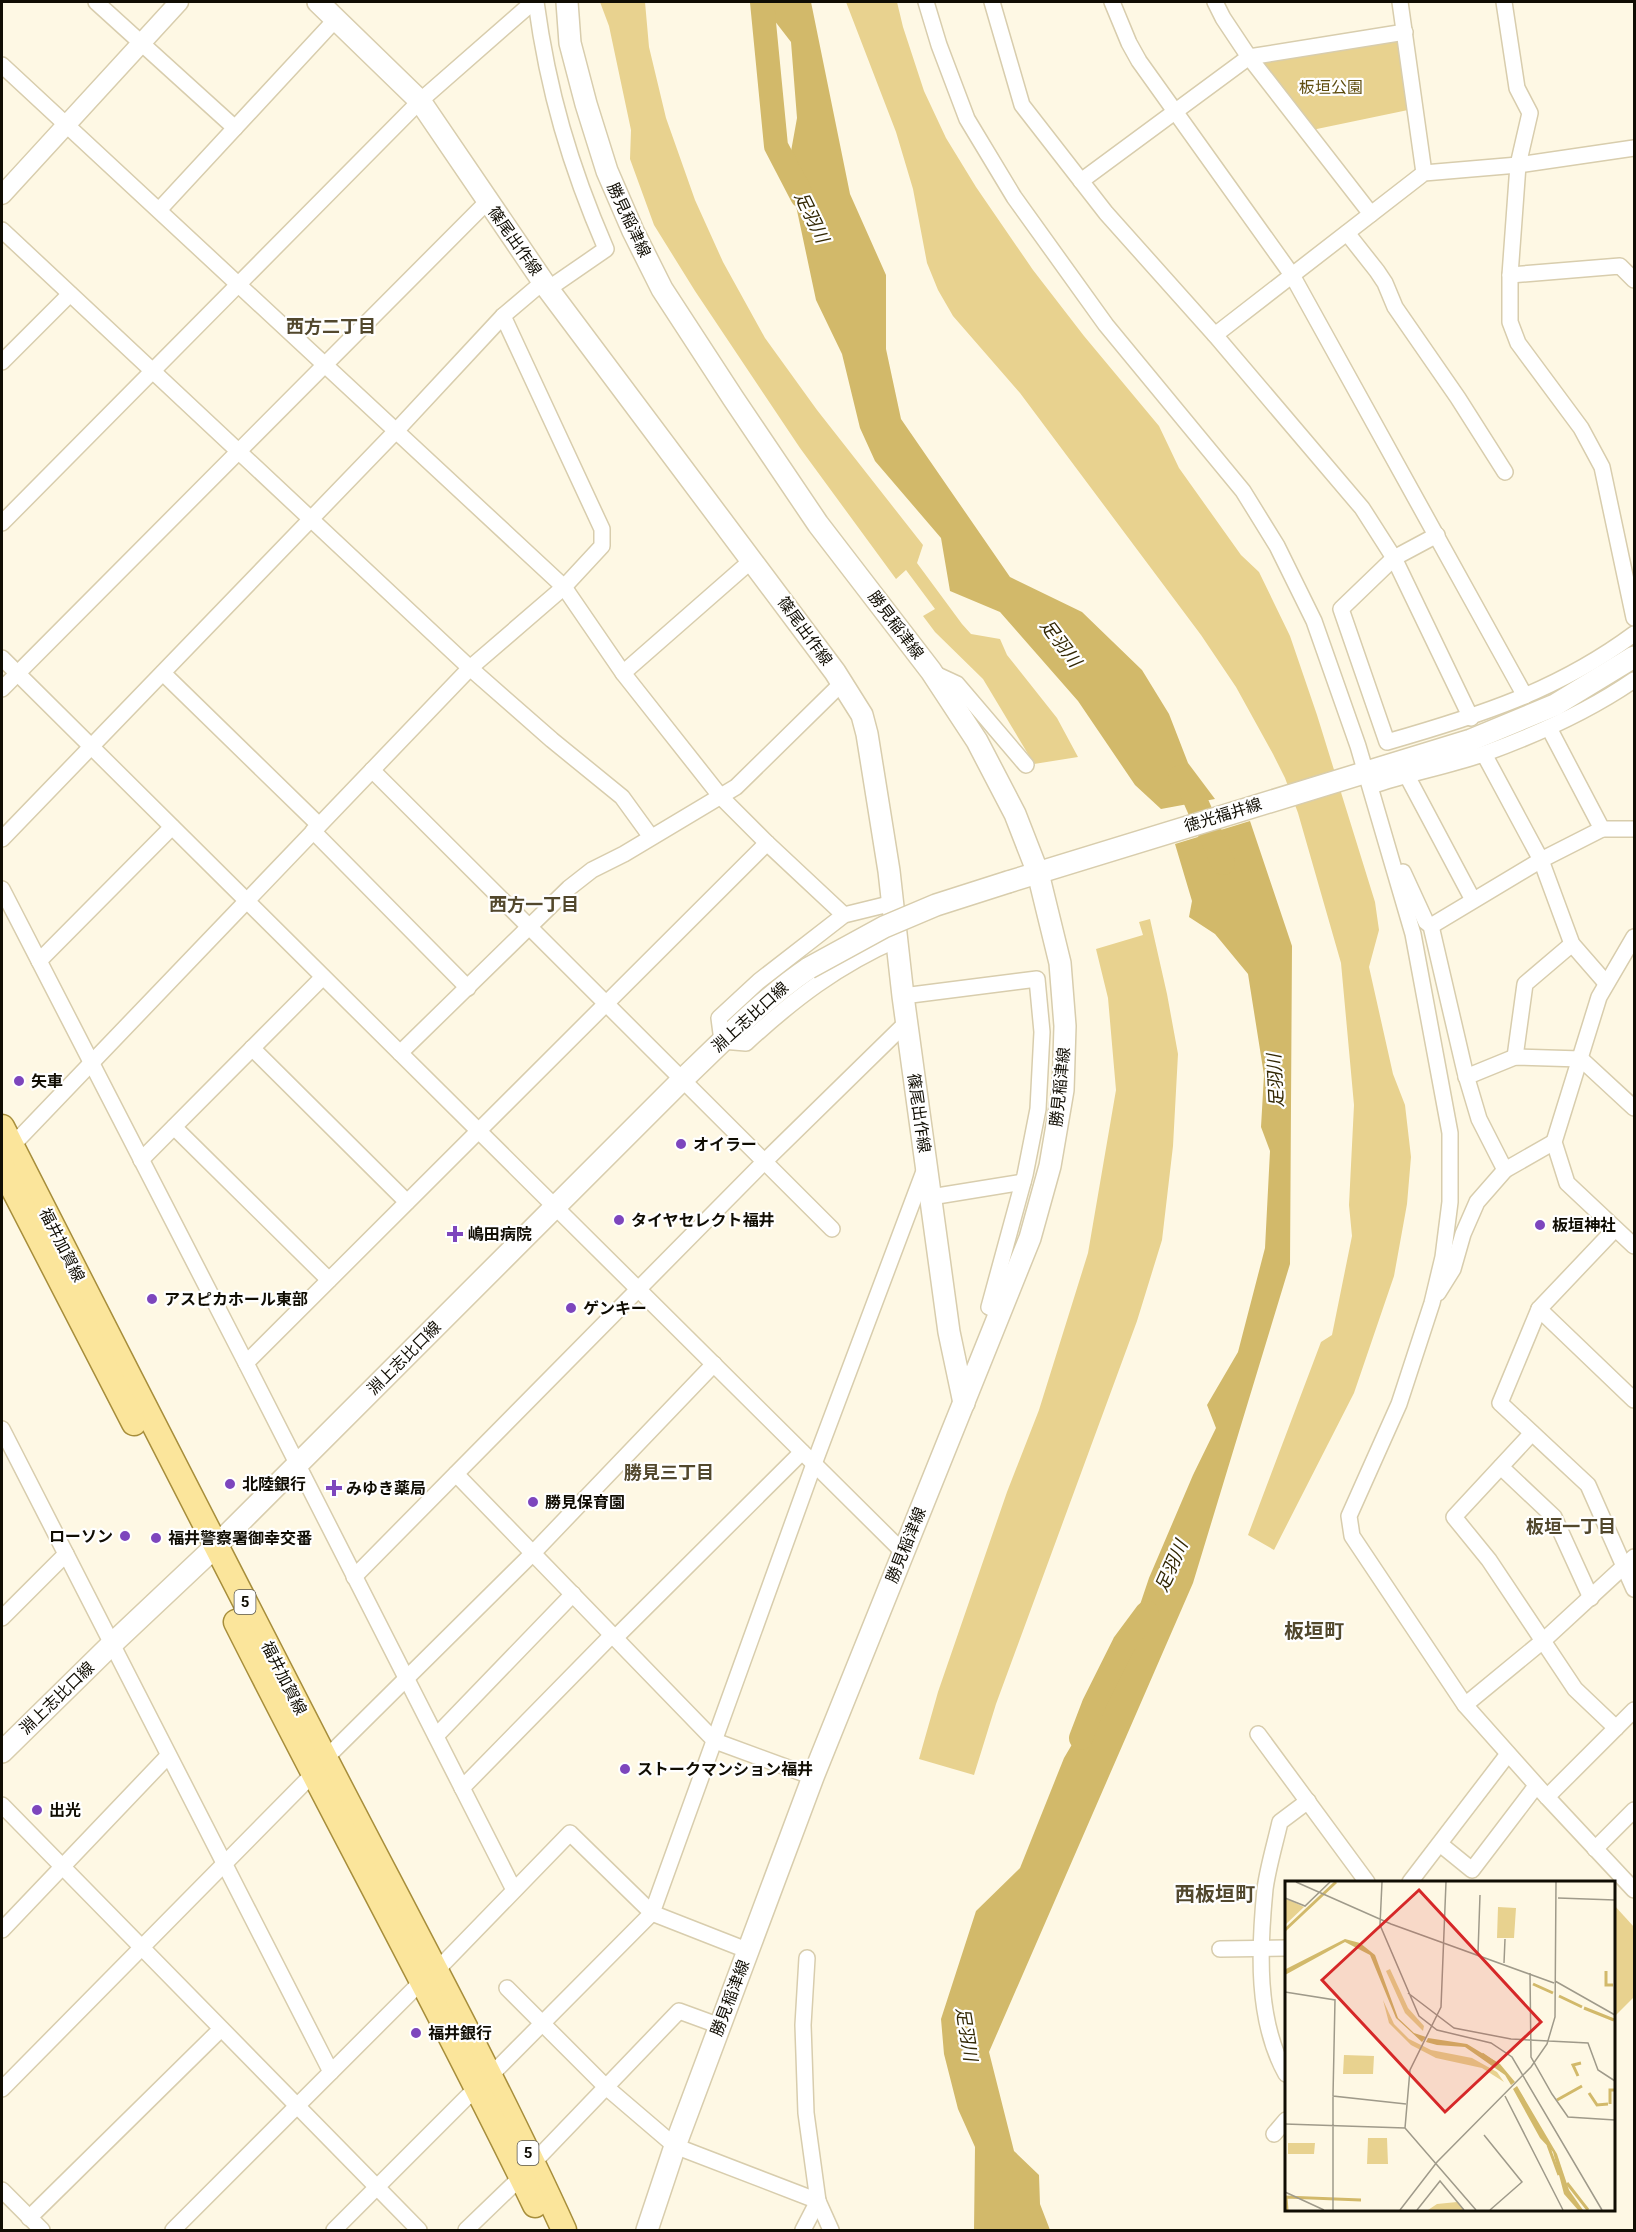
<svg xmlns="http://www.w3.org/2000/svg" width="1636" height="2232" font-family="Roboto,'Noto Sans JP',sans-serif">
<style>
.green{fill:#e8d28f}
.water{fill:#d2b96a}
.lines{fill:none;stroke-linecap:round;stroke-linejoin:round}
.river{stroke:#d2b96a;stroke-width:24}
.minor-casing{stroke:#d8cdad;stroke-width:18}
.tertiary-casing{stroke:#d8cdad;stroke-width:21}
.secondary-casing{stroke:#d8cdad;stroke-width:24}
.primary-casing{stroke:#a78e3b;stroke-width:27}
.minor{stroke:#fff;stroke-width:15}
.tertiary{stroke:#fff;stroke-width:18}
.secondary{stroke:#fff;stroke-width:21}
.primary{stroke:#fbe59b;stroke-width:24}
.secondary-bridge-casing{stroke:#d8cdad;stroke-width:24;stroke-linecap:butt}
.secondary-bridge{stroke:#fff;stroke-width:21}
.poi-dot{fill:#7d46bd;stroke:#fff;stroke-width:2}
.labels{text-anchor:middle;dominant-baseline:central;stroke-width:4.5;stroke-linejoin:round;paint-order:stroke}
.shield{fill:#fff;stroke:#58564f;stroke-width:1.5}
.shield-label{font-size:15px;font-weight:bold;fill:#100d03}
.park-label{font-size:16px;fill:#5e4c0e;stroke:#fff}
.street-label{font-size:16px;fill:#100d03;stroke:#fff}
.poi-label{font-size:16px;font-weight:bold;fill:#100d03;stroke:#fff;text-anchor:start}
.water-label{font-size:18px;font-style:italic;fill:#332804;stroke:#fff}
.neighbourhood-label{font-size:18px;font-weight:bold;fill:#52482d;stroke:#fff}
.quarter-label{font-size:20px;font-weight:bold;fill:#52482d;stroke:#fff}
.inset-river{fill:none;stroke:#d2b96a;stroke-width:3}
.inset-road{fill:none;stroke:#9f9a8a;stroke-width:1.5}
.view{fill:#d62828;fill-opacity:0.15;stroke:#d62828;stroke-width:3}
.inset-edge{fill:none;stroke:#100d03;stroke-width:3}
</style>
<rect width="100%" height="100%" fill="#fef8e4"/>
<g class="green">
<path d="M 600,2 L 645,2 L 649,47 L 666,118 L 695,200 L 723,262 L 765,338 L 817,410 L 923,545 L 917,563 L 962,624 L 971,634 L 1000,639 L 1007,655 L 1057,718 L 1078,757 L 1034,764 L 983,679 L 935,632 L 923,616 L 935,609 L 906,570 L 896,579 L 800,448 L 695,291 L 654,225 L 630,159 L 631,130 L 609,26 Z"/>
<path d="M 846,2 L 897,2 L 903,27 L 924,91 L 946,138 L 976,187 L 1033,270 L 1084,336 L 1159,426 L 1179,468 L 1241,555 L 1259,572 L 1290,636 L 1317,715 L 1375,902 L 1379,930 L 1369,967 L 1393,1074 L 1405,1105 L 1411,1157 L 1407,1204 L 1394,1276 L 1354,1393 L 1274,1550 L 1248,1535 L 1321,1342 L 1332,1335 L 1352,1236 L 1349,1205 L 1354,1105 L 1341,963 L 1298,813 L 1285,778 L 1273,754 L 1236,687 L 1201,635 L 1020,393 L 953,316 L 938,290 L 927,263 L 913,189 L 896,132 Z"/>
<path d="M 1400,39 L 1408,110 L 1312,130 L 1258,59 Z"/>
<path d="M 1150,919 L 1167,994 L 1178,1054 L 1173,1146 L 1162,1240 L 1137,1321 L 996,1704 L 974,1775 L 919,1759 L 938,1692 L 1007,1492 L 1039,1410 L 1088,1253 L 1116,1090 L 1108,998 L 1096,949 L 1143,935 L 1139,922 Z"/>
<path d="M 1614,1905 L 1634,1927 L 1634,1997 L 1614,2017 Z"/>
</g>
<g class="water">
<path d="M 760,2 L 811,2 L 850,194 L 886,275 L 886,349 L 901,419 L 1010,577 L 1082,612 L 1142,670 L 1169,714 L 1188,763 L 1215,799 L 1161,809 L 1135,785 L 1078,701 L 1000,612 L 950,591 L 941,538 L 875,461 L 860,428 L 842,354 L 816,300 L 788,168 L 797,118 L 791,42 Z"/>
<path d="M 1250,821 L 1292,946 L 1290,1264 L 1193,1583 L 989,2052 L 1014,2151 L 1039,2175 L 1040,2204 L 1050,2230 L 974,2230 L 975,2147 L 958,2109 L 944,2054 L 941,2019 L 976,1911 L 1020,1868 L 1064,1758 L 1121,1661 L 1149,1578 L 1193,1475 L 1216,1428 L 1207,1405 L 1238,1352 L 1265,1248 L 1270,1151 L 1261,1127 L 1264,1075 L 1248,974 L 1215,934 L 1189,917 L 1192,901 L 1175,844 Z"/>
</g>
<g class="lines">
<g class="river">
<path d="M 762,2 L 776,146 L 802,196"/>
<path d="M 1180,777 L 1190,788 L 1223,863"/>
<path d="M 1081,1738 L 1094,1704 L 1124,1644 L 1147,1613"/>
</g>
<g class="minor-casing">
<g id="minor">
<path d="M 96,2 L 235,128"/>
<path d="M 536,2 C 548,91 570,166 606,249 L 548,289"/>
<path d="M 926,2 L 939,45 L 967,119 L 1014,197 L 1106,325 L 1243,491 L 1277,546 L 1314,621 L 1358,746 L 1413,934 L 1450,1133 L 1450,1202 L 1443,1257 L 1432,1303 L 1399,1404 L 1349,1516 L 1352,1536 L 1465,1705 L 1547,1797 L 1634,1890"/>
<path d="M 992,2 L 1022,105 L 1106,213 L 1215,335 L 1362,508 L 1394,558 L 1471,718"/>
<path d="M 1112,2 L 1129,43 L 1139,61 L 1292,275 L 1525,696"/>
<path d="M 1215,2 L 1223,18 L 1249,57 L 1371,214"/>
<path d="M 1400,2 L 1424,173"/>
<path d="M 1504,2 L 1517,88 L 1530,113 L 1518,165 L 1510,275 L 1510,322 L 1518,343 L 1581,428 L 1602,467 L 1634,618"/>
<path d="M 2,65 L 564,587 L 623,673 L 721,797 L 767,843 L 844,915"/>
<path d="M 1081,181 L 1249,57 L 1405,32"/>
<path d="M 159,210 L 336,19"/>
<path d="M 2,230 L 470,668 L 552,740 L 622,797 L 651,837"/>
<path d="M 1347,233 L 1377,271 L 1385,283 L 1395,307 L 1458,398 L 1505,472"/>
<path d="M 1510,275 L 1620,266 L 1634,280"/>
<path d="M 1215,335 L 1424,173 L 1518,165 L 1634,148"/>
<path d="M 2,362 L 70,294"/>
<path d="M 2,523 L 420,101 L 533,2"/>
<path d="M 1437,535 L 1394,558 L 1341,609 L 1387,742 C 1478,716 1557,691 1634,634"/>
<path d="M 2,658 L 903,1552"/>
<path d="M 931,672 L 957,684 L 1026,765"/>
<path d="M 163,673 L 319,825"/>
<path d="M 623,673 L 752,560"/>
<path d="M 2,689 L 487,202"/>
<path d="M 1549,728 L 1602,829"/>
<path d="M 1484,754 L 1541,860 L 1572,944 L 1606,983"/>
<path d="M 372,770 L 832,1229"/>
<path d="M 1406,774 L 1473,900"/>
<path d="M 1371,786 C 1409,773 1449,766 1486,753 C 1538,734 1589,711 1634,680"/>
<path d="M 313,831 L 468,988"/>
<path d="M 2,839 L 396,431 L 503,316 L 543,282"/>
<path d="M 1403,872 L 1426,922 L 1431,926 L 1465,1072 L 1479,1119 L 1505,1170"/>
<path d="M 2,889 L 246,1363 L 514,1890"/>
<path d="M 893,903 L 844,915 L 759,981 L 719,1018 L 722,1041 L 746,1043 C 794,999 838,965 898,939"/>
<path d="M 1431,926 L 1541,860 L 1602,829 L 1634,829"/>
<path d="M 1634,937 L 1599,997 L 1554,1142 L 1567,1183 L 1634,1246"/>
<path d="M 39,961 L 172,827"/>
<path d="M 903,996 L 1037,979 L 1042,1032 L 1038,1109 L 1025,1175 L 989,1307 L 1000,1313"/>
<path d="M 252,1048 L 407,1202"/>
<path d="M 400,1053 L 569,888 L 592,870 L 624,854 L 736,787 L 842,683"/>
<path d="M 1515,1057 L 1525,984 L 1572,944"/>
<path d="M 1466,1077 L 1515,1057 L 1581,1059 L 1634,1108"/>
<path d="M 174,1127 L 329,1280"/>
<path d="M 7,1151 L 470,668 L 564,587 L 602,546 L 602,529 L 503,316"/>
<path d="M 141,1160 L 323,977"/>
<path d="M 931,1197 L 1023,1182"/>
<path d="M 1615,1229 L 1539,1309 L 1500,1403 L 1588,1485 L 1634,1589"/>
<path d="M 1438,1293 L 1453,1269 L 1463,1234 L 1477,1202 L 1505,1170 L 1554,1142"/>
<path d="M 1539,1309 L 1634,1400"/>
<path d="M 246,1363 L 767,843"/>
<path d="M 2,1429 L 331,2072"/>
<path d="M 1532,1433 L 1454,1517 L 1489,1560 L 1575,1689 L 1616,1728"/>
<path d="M 1501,1467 L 1554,1517 L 1591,1598"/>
<path d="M 456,1474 L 715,1741 L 813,1777"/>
<path d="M 354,1577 L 764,1162 L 907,1022"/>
<path d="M 2,1618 L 66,1554"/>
<path d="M 615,1638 L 802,1452"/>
<path d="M 1465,1705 L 1544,1640 L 1634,1557"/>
<path d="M 1258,1734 L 1367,1882"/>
<path d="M 436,1736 L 573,1594"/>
<path d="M 325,1759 L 533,1553 L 714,1364"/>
<path d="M 462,1788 L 612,1635"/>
<path d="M 1547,1797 L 1634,1710"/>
<path d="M 2,1805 L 419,2230"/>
<path d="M 1440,1844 L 1472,1870 L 1536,1786"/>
<path d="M 1595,1849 L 1634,1810"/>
<path d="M 1410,1882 L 1508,1754"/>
<path d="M 2,1930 L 168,1756"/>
<path d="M 1220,1949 L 1286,1948"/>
<path d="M 807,1958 L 803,2025 L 806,2113 L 818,2201 L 831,2230"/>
<path d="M 507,1988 L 606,2087 L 675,2146 L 818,2201"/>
<path d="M 1286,2074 C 1256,2020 1259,1950 1265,1889 C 1268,1867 1275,1844 1280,1822 L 1308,1801"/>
<path d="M 489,2077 L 652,1913 L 814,1464 L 926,1166"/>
<path d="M 2,2089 L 313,1774"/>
<path d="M 1274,2134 L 1286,2120"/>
<path d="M 533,2163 L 679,2011 L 720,2026"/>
<path d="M 2,2190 L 42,2230"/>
<path d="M 29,2218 L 221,2029"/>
<path d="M 173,2230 L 422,1981 L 437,1970 L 570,1833 L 652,1913 L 749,1951"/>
<path d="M 334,2230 L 476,2088"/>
<path d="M 466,2230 L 521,2177"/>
<path d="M 803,2230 L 818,2201"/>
</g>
</g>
<g class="tertiary-casing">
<path id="tertiary" d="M 2,195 L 179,2"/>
</g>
<g class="secondary-casing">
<g id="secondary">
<path d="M 318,2 L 420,101 L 548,289 L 835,672 L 862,715 L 867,734 L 889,871 L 903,996 L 949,1332 L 964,1403"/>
<path d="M 567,2 L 570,43 L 586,104 L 607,171 L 633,231 L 662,289 L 733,398 L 818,524 L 931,671 L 977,741 L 1015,814 L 1038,873 L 1060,963 L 1065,1026 L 1063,1090 L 1050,1166 L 1030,1238 L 813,1777 L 675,2146 L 647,2230"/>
<path d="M 1008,882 L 1471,740 L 1555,705 L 1634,657"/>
<path d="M 2,1752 L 112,1644 L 216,1546 L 682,1080 C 723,1041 762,1000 809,968"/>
</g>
</g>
<g class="primary-casing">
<g id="primary">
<path d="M 2,1127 C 110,1337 216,1549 325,1758 C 406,1915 491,2070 564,2230"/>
<path d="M 2,1167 L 134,1423"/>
<path d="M 236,1622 C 334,1817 440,2009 535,2205"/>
</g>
</g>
<use href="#minor" class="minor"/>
<use href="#tertiary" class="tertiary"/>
<use href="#secondary" class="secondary"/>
<use href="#primary" class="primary"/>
<g class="secondary-bridge-casing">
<path id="secondary-bridge" d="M 809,968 L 884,927 L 936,905 L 1008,882"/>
</g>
<use href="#secondary-bridge" class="secondary-bridge"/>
</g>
<g class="poi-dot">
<circle cx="19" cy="1081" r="6"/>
<circle cx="681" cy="1144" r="6"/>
<circle cx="619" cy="1220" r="6"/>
<circle cx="1540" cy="1225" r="6"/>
<path d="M452 1225h6v6h6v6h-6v6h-6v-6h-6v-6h6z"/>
<circle cx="152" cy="1299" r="6"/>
<circle cx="571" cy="1308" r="6"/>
<circle cx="230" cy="1484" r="6"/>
<path d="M331 1479h6v6h6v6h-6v6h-6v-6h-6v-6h6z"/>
<circle cx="533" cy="1502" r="6"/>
<circle cx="125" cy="1536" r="6"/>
<circle cx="156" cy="1538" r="6"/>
<circle cx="625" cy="1769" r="6"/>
<circle cx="37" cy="1810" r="6"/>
<circle cx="416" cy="2033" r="6"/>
</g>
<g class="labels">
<g class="shield">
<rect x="234.5" y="1590" width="21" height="24" rx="4.5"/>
<rect x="517.5" y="2141" width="21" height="24" rx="4.5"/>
</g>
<g class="shield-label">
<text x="245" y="1602">5</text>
<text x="528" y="2153">5</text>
</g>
<g class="park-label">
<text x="1331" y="87">板垣公園</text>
</g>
<g class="street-label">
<text transform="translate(629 220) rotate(65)">勝見稲津線</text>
<text transform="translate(515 241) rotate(55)">篠尾出作線</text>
<text transform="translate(896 625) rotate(53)">勝見稲津線</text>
<text transform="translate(805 631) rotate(54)">篠尾出作線</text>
<text transform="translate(1223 815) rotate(-17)">徳光福井線</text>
<text transform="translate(750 1017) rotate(-42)">淵上志比口線</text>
<text transform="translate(1060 1087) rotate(-84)">勝見稲津線</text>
<text transform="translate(919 1113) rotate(82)">篠尾出作線</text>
<text transform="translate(62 1245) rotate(63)">福井加賀線</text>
<text transform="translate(404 1358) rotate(-45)">淵上志比口線</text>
<text transform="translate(906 1545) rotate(-68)">勝見稲津線</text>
<text transform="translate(284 1678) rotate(63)">福井加賀線</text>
<text transform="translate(57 1698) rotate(-44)">淵上志比口線</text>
<text transform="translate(730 1998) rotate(-69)">勝見稲津線</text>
</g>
<g class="poi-label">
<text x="31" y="1081">矢車</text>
<text x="693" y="1144">オイラー</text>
<text x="631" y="1220">タイヤセレクト福井</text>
<text x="1552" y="1225">板垣神社</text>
<text x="468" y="1234">嶋田病院</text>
<text x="164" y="1299">アスピカホール東部</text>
<text x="583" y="1308">ゲンキー</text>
<text x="242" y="1484">北陸銀行</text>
<text x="346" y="1488">みゆき薬局</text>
<text x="545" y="1502">勝見保育園</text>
<text x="113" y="1536" text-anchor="end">ローソン</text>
<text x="168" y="1538">福井警察署御幸交番</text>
<text x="637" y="1769">ストークマンション福井</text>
<text x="49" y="1810">出光</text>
<text x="428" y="2033">福井銀行</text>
</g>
<g class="water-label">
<text transform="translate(812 217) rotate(64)">足羽川</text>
<text transform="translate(1061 643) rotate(53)">足羽川</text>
<text transform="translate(1275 1081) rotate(-93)">足羽川</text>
<text transform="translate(1171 1566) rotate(-66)">足羽川</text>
<text transform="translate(967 2034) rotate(81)">足羽川</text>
</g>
<g class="neighbourhood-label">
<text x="331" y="326">西方二丁目</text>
<text x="534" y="904">西方一丁目</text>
<text x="669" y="1472">勝見三丁目</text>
<text x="1571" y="1526">板垣一丁目</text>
</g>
<g class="quarter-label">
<text x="1314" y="1631">板垣町</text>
<text x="1215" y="1894">西板垣町</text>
</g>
</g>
<g transform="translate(1285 1881)">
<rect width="330" height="330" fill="#fef8e4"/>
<path d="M 0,17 L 19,26 L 0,44 ZM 213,26 L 231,27 L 229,57 L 212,57 ZM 105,88 L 123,127 L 139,145 L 138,150 L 120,132 L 101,90 ZM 98,119 L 109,143 L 124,158 L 146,169 L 187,177 L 212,191 L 219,201 L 197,187 L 151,177 L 126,164 L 104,142 ZM 59,174 L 89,175 L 88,193 L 58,193 ZM 83,257 L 102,257 L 103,283 L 82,283 ZM 3,262 L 30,262 L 29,273 L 3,273 ZM 172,321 L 179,329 L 143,329 L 152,323 Z" fill="#e8d28f"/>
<path d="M 60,58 L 75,62 L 90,74 L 113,137 L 129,152 L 141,156 L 137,161 L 111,137 L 85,74 L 60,61 L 0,94 L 1,88 ZM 143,157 L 182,163 L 215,183 L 230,201 L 226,204 L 220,194 L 180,166 L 152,164 L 141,161 ZM 232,205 L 272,273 L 284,309 L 298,329 L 293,329 L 279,313 L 268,271 L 255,257 L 228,208 Z" fill="#d2b96a"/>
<path class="inset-river" d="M 0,49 L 51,1M 321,90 L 321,104 L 328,104M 248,103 L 268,112M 274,115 L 297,126M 299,127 L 329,139M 197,173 L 213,184M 293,195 L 288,184 L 296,182M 304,212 L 312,224 L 323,223M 235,214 L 258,255M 272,219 L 297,205M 325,223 L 325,209 L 330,209M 263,264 L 274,294M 282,302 L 303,329M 2,329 L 1,316 L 76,319"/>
<path class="inset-road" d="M 11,1 L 106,43 L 269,102M 97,1 L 95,44 L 134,135 L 152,149 L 206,162 L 227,176 L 317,329M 161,1 L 156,126 L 125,189 L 120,247 L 191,329M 0,17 L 20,25 L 45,1M 273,17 L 330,19M 193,72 L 195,14M 219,82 L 220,58M 245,92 L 246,176 L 267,213 L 283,236 L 330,239M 270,100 L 330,134M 0,111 L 50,119 L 48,215 L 121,223M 123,112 L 169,147 L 226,158 L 303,162 L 313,189 L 330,200M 220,215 L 278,329M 0,243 L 120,247M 199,254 L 237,301 L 205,329M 0,311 L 39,329M 48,329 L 48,215M 115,329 L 152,281 L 246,186 L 262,163 L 270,136 L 271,1M 132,329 L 155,300 L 179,329"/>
<path class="view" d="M 134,9 L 256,141 L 160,231 L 37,99 Z"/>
<rect width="330" height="330" class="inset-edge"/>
</g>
<rect width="1636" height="2232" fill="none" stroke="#100d03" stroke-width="6"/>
</svg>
